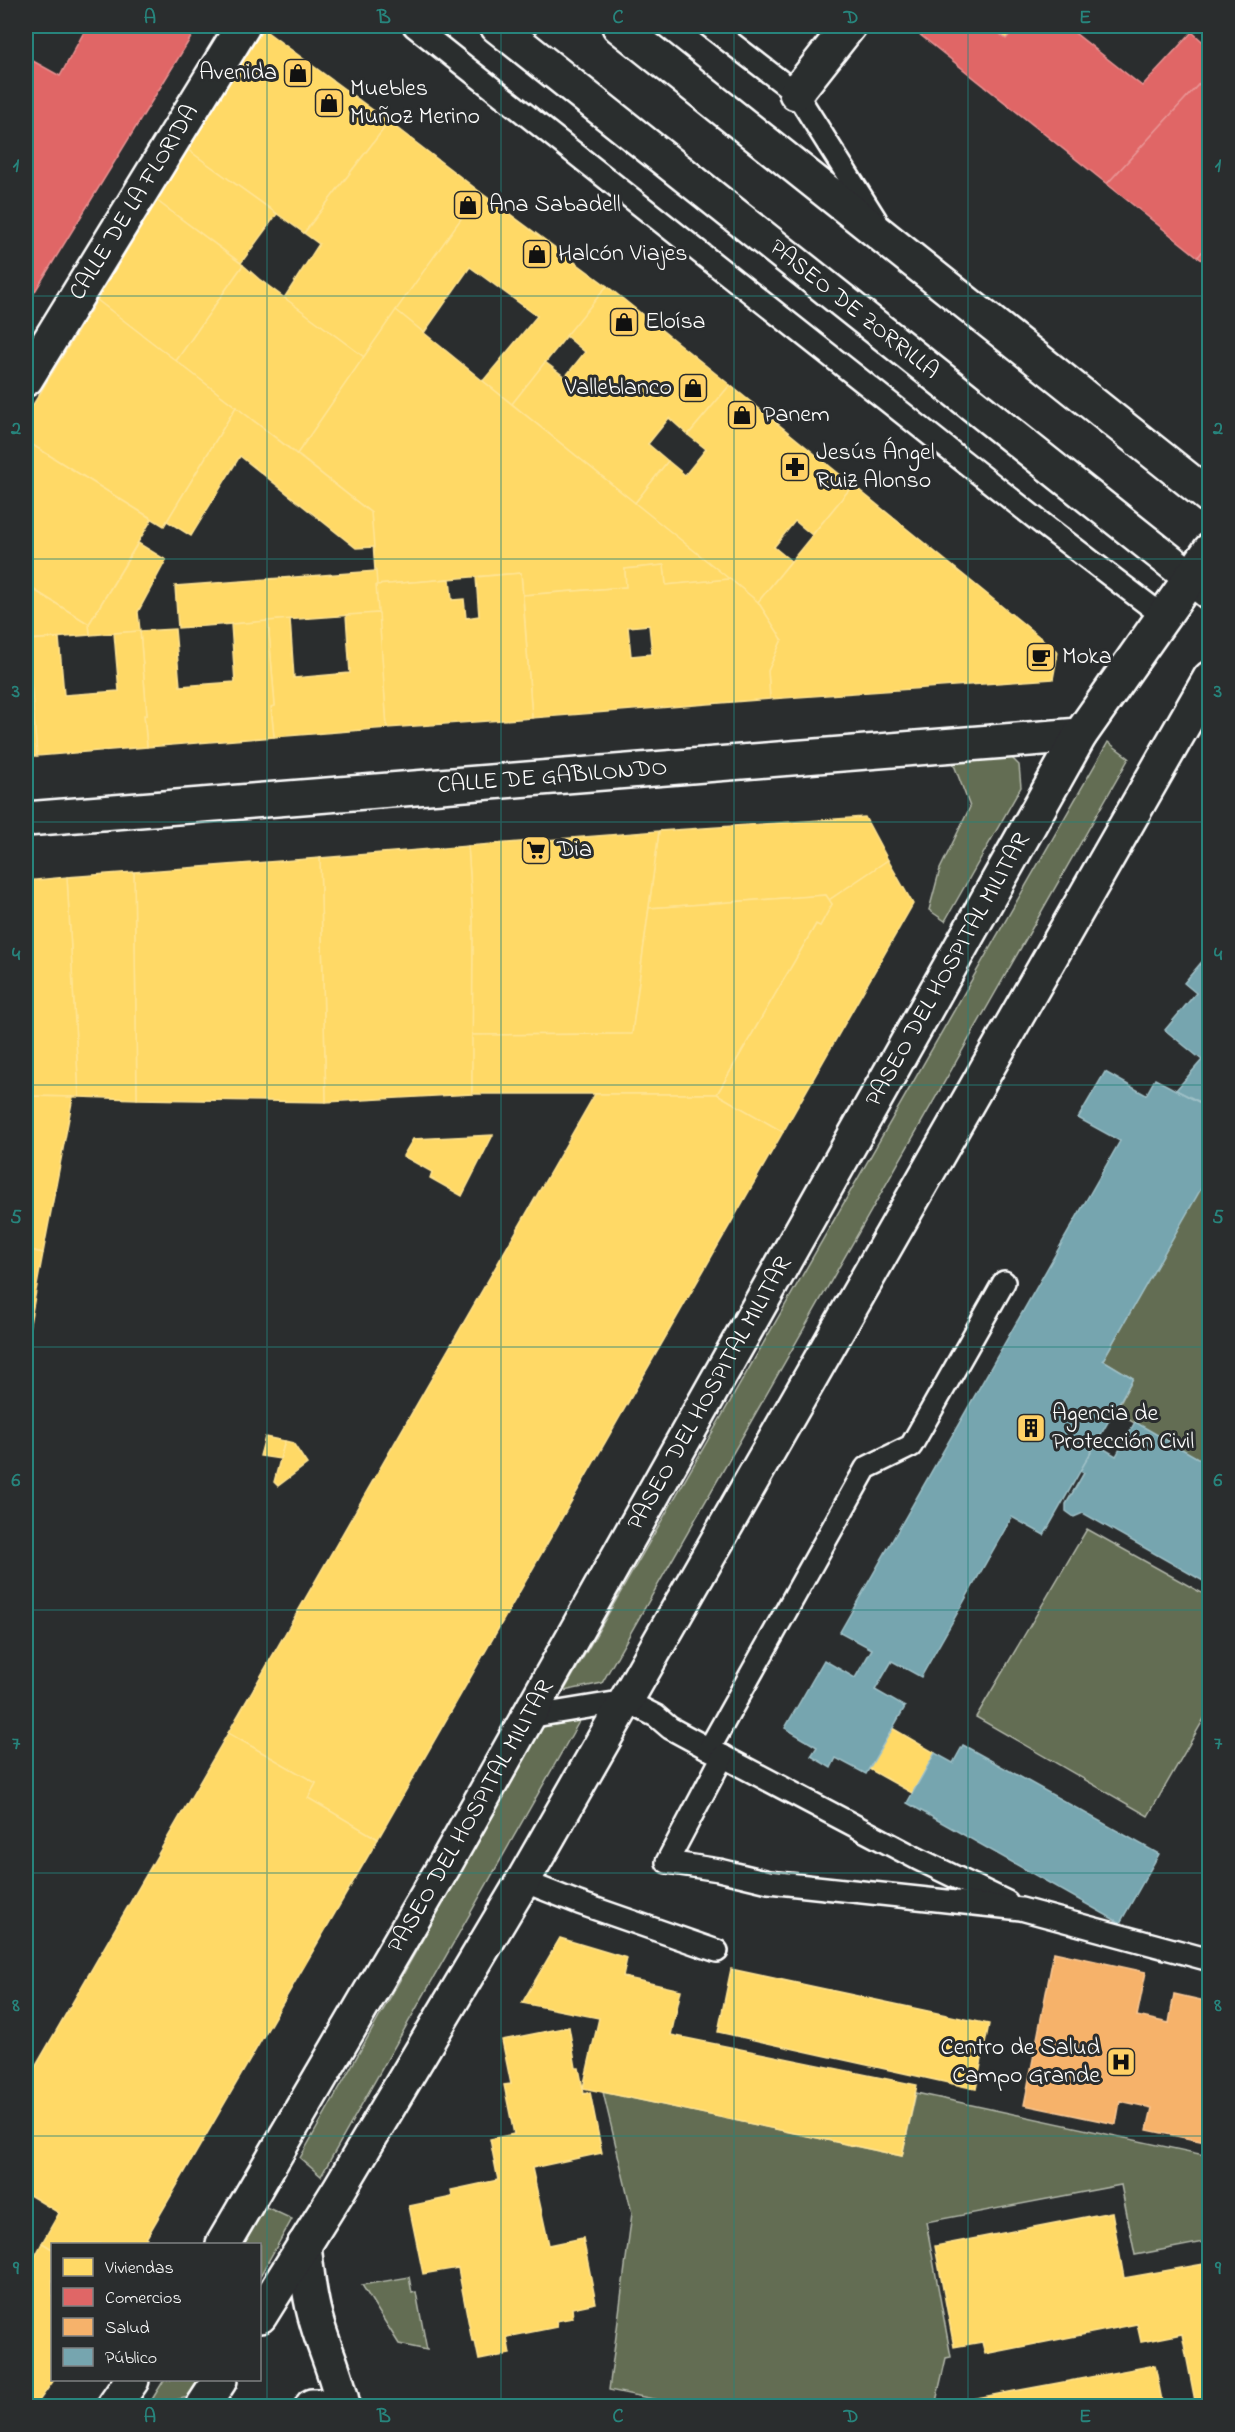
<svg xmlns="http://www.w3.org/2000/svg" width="1235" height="2432" font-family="'Indie Flower',sans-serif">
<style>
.green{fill:#636d53;stroke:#b1b6a9;stroke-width:1.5}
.homes{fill:#ffd966;stroke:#ffe494;stroke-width:1.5;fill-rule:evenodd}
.shops{fill:#e06666;stroke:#e99494;stroke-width:1.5}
.health{fill:#f6b26b;stroke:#f9c997;stroke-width:1.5}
.public{fill:#76a5af;stroke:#9fc0c7;stroke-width:1.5}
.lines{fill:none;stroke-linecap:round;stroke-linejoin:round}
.service-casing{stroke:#fff;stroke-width:26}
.minor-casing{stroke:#fff;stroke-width:38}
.tertiary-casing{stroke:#fff;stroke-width:38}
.primary-casing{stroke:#fff;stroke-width:38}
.service{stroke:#2a2d2e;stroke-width:21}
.minor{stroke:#2a2d2e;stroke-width:33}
.tertiary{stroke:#2a2d2e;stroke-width:33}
.primary{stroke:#2a2d2e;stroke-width:33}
.grid{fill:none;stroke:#27847c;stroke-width:1.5;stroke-opacity:0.55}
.labels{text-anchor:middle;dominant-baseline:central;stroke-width:6;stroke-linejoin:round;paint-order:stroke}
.poi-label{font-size:24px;fill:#fff;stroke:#2a2d2e;text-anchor:start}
.street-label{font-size:24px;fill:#fff;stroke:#2a2d2e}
.neatline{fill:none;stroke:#27847c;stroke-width:2}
.grid-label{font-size:20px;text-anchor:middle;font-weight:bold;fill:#27847c}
</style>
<rect width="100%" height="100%" fill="#2a2d2e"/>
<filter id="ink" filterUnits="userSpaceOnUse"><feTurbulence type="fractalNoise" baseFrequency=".0167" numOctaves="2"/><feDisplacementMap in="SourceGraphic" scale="12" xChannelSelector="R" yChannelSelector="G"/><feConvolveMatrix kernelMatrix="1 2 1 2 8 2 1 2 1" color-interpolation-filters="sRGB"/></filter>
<g filter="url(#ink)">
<g class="green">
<path d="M 1108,742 L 1129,758 L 602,1683 L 564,1691 Z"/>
<path d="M 1010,756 L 1019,765 L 1021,787 L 945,921 L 929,910 L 940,869 L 970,807 L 951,757 Z"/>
<path d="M 1209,1173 L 1209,1465 L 1115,1412 L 1133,1378 L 1103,1360 Z"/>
<path d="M 1087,1529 L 1209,1597 L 1209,1710 L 1148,1816 L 976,1717 Z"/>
<path d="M 580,1720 L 321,2176 L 300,2158 L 542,1727 Z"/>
<path d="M 603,2092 L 902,2156 L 916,2093 L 1209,2156 L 1209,2241 L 1135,2255 L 1121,2185 L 926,2222 L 951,2357 L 946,2358 L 935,2406 L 687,2406 L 609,2390 L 632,2213 Z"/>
<path d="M 266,2207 L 292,2219 L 260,2276 L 260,2244 L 244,2244 Z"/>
<path d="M 409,2277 L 412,2293 L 416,2292 L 427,2350 L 399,2344 L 362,2285 Z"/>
<path d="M 164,2380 L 200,2380 L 189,2397 L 148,2406 Z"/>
</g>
<g class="homes">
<path d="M 990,26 L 1017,26 L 1006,39 Z"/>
<path d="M 263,29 L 389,122 L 304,233 L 188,150 Z"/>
<path d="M 389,122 L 480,192 L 364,357 L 284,298 L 319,244 L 304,233 Z"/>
<path d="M 188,150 L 277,214 L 241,263 L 157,201 Z"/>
<path d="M 480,192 L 607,286 L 512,404 L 483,381 L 537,316 L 470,267 L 424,333 L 396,310 Z"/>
<path d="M 157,201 L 243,265 L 176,361 L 97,300 Z"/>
<path d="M 243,265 L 259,279 L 364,357 L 297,454 L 176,361 Z"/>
<path d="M 607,286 L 730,385 L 688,435 L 669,418 L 648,444 L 668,461 L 635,503 L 512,404 L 545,362 L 565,377 L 585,352 L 566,336 Z"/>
<path d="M 97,300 L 236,407 L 164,526 L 26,441 L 26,416 Z"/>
<path d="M 396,310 L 483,381 L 730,579 L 666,585 L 664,565 L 625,569 L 626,587 L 523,595 L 521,573 L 376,585 L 371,513 L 297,454 Z"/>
<path d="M 730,385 L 853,485 L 812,535 L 795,521 L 774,547 L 791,561 L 758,602 L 635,503 L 668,461 L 685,475 L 706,449 L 688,435 Z"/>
<path d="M 236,407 L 371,513 L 374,547 L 356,548 L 240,456 L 191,536 L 167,521 Z"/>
<path d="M 26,441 L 152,519 L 89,624 L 26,585 Z"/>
<path d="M 853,485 L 1058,652 L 1053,679 L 770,699 L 768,671 L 782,639 L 758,602 Z"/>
<path d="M 138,543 L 166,560 L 138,612 L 140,631 L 90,635 L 89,624 Z"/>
<path d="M 664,565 L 666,585 L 730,579 L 758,602 L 782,639 L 768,671 L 770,699 L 532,718 L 523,595 L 626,587 L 625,569 ZM 649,625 L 652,654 L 631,656 L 628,627 Z"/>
<path d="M 376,571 L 379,613 L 178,628 L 175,586 Z"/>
<path d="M 521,573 L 532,718 L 387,728 L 376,585 L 450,579 L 452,600 L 464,599 L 466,618 L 479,616 L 476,577 Z"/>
<path d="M 26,585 L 89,624 L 90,635 L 27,640 L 30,668 L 26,668 Z"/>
<path d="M 379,613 L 387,728 L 274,737 L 271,707 L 275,706 L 268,621 L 290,619 L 294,678 L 350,673 L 346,615 Z"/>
<path d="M 268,621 L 275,706 L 271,707 L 274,737 L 147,747 L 144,715 L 147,715 L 140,631 L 175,629 L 180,686 L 235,682 L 231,624 Z"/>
<path d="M 140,631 L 147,715 L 144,715 L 147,747 L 37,756 L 27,640 L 59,638 L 64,695 L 119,691 L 114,633 Z"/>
<path d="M 26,668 L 30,668 L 37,756 L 26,756 Z"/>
<path d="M 865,817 L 888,860 L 829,900 L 826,895 L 649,908 L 659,831 Z"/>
<path d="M 659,831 L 632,1034 L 472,1035 L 473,921 L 468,846 Z"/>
<path d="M 468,846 L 473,921 L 472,1094 L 326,1102 L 320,858 Z"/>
<path d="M 320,858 L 326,1102 L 137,1099 L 134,872 Z"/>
<path d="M 888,860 L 913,904 L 783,1132 L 717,1094 L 816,924 L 820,926 L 832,904 L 829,900 Z"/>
<path d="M 134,872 L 137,1099 L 79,1097 L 67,877 Z"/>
<path d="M 67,877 L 79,1097 L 26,1096 L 26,881 Z"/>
<path d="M 826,895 L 832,904 L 820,926 L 816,924 L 717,1094 L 472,1094 L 472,1035 L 632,1034 L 649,908 Z"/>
<path d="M 595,1094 L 717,1094 L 783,1132 L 378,1839 L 308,1798 L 316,1783 L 228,1733 Z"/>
<path d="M 26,1096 L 73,1097 L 43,1253 L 26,1249 Z"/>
<path d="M 493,1135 L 462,1196 L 430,1178 L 432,1172 L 403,1156 L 413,1139 Z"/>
<path d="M 26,1249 L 43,1253 L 26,1345 Z"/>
<path d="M 265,1437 L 285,1441 L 280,1459 L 260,1456 Z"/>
<path d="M 285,1441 L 293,1443 L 307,1464 L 278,1486 L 274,1482 Z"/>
<path d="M 892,1728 L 935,1753 L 912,1793 L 869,1769 Z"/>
<path d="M 228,1733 L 316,1783 L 308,1798 L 378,1839 L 143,2244 L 52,2244 L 52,2249 L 42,2243 L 59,2213 L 26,2193 L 26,2083 Z"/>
<path d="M 560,1938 L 627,1958 L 623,1977 L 681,1990 L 671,2035 L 917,2085 L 902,2156 L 583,2088 L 599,2018 L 522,2003 Z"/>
<path d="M 731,1969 L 989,2024 L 976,2089 L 718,2032 Z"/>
<path d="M 569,2027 L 576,2068 L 579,2068 L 584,2094 L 590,2092 L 602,2153 L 532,2168 L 549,2245 L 583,2238 L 596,2303 L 572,2308 L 573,2318 L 556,2321 L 557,2327 L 507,2337 L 510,2354 L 479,2360 L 475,2341 L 472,2341 L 458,2268 L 423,2274 L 409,2206 L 452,2197 L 451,2190 L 498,2180 L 490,2139 L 514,2134 L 504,2085 L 511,2084 L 502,2040 Z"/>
<path d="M 1112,2212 L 1124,2278 L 1210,2263 L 1210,2406 L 1196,2406 L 1182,2334 L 1141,2342 L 1137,2324 L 985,2354 L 982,2342 L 954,2347 L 935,2246 Z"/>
<path d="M 42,2243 L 52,2249 L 54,2380 L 39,2401 L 33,2406 L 26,2406 L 26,2274 Z"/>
<path d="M 1155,2365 L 1163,2406 L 972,2406 L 971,2399 Z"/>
</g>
<g class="shops">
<path d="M 78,26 L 198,26 L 26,306 L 26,57 L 60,76 L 85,30 Z"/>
<path d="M 909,26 L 990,26 L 1006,39 L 1017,26 L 1066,26 L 1142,86 L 1192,32 L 1210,48 L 1210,72 L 1107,184 Z"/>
<path d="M 1210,72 L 1210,242 L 1198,257 L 1107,184 Z"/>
<path d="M 1210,242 L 1210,266 L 1198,257 Z"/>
</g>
<path class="health" d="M 1054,1952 L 1146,1972 L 1137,2016 L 1169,2023 L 1174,1994 L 1210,2002 L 1210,2143 L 1147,2130 L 1152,2108 L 1120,2101 L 1116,2124 L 1024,2105 Z"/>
<g class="public">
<path d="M 1210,952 L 1210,1102 L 1206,1105 L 1176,1090 L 1202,1060 L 1165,1030 L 1196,993 L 1184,983 Z"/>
<path d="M 1105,1072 L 1146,1095 L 1155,1079 L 1210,1108 L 1210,1173 L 1103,1360 L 1133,1378 L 1044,1535 L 1012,1517 L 921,1677 L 892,1661 L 875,1690 L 905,1707 L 866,1774 L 836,1758 L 831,1768 L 811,1756 L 817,1747 L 785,1728 L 824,1660 L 855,1678 L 872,1649 L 840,1632 L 1120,1141 L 1078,1118 Z"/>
<path d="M 1135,1422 L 1210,1465 L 1210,1585 L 1083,1513 L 1074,1517 L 1066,1511 L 1066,1504 L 1084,1473 L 1080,1471 L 1096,1444 L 1116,1456 Z"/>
<path d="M 963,1745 L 1159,1854 L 1120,1923 L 907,1803 L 935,1753 L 953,1763 Z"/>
</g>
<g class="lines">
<g class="service-casing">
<g id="service">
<path d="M 414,26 L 1049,529 L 1163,616"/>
<path d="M 709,26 L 796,93 L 876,220"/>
<path d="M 528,1717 L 626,1701 L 656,1716 L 670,1728 L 709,1749 L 918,1859 L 1007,1902"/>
<path d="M 709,1749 L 866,1468 L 911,1446 L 1004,1282"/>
<path d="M 723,1756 L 667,1862 L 719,1870 L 769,1882 L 1021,1909 L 1210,1960"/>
<path d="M 523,1881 L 579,1903 L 717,1951"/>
</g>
</g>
<g class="minor-casing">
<g id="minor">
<path d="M 796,93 L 849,26"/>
<path id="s1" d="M 26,379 L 243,26"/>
<path d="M 304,2245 C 307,2271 309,2297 317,2323 C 325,2351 338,2377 343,2406"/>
</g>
</g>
<g class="tertiary-casing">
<g id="tertiary">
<path id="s2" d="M 26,819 L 1080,735"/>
<path d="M 312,2406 L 323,2406"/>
</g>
</g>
<g class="primary-casing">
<g id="primary">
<path id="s3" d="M 497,26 L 1210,593"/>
<path d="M 619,26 L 1210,497"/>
<path id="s4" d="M 223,2244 L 447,1861 L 1080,735 L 1210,550"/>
<path d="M 260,2316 L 340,2188 L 523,1881 L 1210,678"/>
<path d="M 114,2406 L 132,2380"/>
<path d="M 203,2406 L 220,2380"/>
</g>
</g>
<use href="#service" class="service"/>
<use href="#minor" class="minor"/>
<use href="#tertiary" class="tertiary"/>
<use href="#primary" class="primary"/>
</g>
</g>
<path class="grid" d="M 267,26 L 267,2406M 501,26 L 501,2406M 734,26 L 734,2406M 968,26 L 968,2406M 26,296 L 1210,296M 26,559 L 1210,559M 26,822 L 1210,822M 26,1085 L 1210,1085M 26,1347 L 1210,1347M 26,1610 L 1210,1610M 26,1873 L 1210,1873M 26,2136 L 1210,2136"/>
<defs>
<g id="shop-square" transform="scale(1.5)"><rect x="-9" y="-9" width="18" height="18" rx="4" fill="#ffd166" stroke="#2a2d2e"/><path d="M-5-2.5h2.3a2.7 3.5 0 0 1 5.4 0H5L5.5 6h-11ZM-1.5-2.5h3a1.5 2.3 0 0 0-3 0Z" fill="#111"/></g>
<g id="pharmacy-square" transform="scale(1.5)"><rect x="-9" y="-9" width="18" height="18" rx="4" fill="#ffd166" stroke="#2a2d2e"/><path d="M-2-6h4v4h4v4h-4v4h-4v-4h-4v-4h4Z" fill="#111"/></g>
<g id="cafe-square" transform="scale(1.5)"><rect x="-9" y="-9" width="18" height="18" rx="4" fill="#ffd166" stroke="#2a2d2e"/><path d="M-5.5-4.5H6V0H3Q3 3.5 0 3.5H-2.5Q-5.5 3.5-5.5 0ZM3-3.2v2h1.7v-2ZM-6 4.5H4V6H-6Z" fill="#111"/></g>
<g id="supermarket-square" transform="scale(1.5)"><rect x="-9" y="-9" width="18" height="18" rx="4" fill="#ffd166" stroke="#2a2d2e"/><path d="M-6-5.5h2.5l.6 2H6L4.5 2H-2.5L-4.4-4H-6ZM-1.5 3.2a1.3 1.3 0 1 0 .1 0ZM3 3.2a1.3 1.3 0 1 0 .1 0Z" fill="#111"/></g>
<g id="building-square" transform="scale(1.5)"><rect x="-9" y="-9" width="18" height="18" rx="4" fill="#ffd166" stroke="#2a2d2e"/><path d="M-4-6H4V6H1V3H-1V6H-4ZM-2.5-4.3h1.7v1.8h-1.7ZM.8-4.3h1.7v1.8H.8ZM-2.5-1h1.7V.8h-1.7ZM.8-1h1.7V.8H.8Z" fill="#111"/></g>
<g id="hospital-square" transform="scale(1.5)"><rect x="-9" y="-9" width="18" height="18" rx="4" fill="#ffd166" stroke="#2a2d2e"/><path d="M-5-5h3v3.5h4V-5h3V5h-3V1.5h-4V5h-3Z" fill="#111"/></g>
</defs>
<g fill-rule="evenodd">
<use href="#shop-square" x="298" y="73"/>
<use href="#shop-square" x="329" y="103"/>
<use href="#shop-square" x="468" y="205"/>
<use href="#shop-square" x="537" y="254"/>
<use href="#shop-square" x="624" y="322"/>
<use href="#shop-square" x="693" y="388"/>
<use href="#shop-square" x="742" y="415"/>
<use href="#pharmacy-square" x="795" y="467"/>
<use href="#cafe-square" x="1041" y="657"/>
<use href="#supermarket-square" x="536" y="850"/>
<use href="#building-square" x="1031" y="1428"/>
<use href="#hospital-square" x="1121" y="2062"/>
</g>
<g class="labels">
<g class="poi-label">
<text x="277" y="73" text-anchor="end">Avenida</text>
<text x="350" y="89">Muebles<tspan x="350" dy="28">Muñoz Merino</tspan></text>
<text x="489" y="205">Ana Sabadell</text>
<text x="558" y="254">Halcón Viajes</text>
<text x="645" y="322">Eloísa</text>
<text x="672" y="388" text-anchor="end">Valleblanco</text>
<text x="763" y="415">Panem</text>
<text x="816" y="453">Jesús Ángel<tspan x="816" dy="28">Ruiz Alonso</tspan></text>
<text x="1062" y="657">Moka</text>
<text x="557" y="850">Dia</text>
<text x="1052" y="1414">Agencia de<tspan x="1052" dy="28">Protección Civil</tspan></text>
<text x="1100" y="2048" text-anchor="end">Centro de Salud<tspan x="1100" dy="28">Campo Grande</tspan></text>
</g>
<g class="street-label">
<text stroke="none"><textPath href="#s1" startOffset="207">CALLE DE LA FLORIDA</textPath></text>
<text stroke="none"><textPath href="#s3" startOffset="456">PASEO DE ZORRILLA</textPath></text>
<text stroke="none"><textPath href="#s2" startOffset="528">CALLE DE GABILONDO</textPath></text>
<text stroke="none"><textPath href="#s4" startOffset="1466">PASEO DEL HOSPITAL MILITAR</textPath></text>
<text stroke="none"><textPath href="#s4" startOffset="980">PASEO DEL HOSPITAL MILITAR</textPath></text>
<text stroke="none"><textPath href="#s4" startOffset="494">PASEO DEL HOSPITAL MILITAR</textPath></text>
</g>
</g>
<rect width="1235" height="2432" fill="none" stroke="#2a2d2e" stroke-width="66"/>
<rect x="51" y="2243" width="210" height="138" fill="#2a2d2e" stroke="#7f8182" stroke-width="1.5"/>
<rect x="63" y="2258" width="30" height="18" fill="#ffd966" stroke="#7f8182" stroke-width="1.5"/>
<text x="105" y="2273" font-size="18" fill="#ffffff">Viviendas</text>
<rect x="63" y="2288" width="30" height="18" fill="#e06666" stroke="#7f8182" stroke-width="1.5"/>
<text x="105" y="2303" font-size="18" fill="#ffffff">Comercios</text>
<rect x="63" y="2318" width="30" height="18" fill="#f6b26b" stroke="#7f8182" stroke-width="1.5"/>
<text x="105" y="2333" font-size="18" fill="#ffffff">Salud</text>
<rect x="63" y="2348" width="30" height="18" fill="#76a5af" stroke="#7f8182" stroke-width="1.5"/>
<text x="105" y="2363" font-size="18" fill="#ffffff">Público</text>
<rect x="33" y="33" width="1169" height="2366" class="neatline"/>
<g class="grid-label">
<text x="150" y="23">A</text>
<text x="384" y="23">B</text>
<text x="618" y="23">C</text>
<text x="851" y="23">D</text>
<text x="1085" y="23">E</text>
<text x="16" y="171">1</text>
<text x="1218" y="171">1</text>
<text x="16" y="434">2</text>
<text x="1218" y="434">2</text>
<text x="16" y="697">3</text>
<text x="1218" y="697">3</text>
<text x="16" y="960">4</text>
<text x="1218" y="960">4</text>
<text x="16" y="1223">5</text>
<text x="1218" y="1223">5</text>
<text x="16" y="1486">6</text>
<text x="1218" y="1486">6</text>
<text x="16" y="1749">7</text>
<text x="1218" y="1749">7</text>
<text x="16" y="2011">8</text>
<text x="1218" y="2011">8</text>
<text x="16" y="2274">9</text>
<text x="1218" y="2274">9</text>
<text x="150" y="2422">A</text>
<text x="384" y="2422">B</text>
<text x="618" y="2422">C</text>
<text x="851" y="2422">D</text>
<text x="1085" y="2422">E</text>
</g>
</svg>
